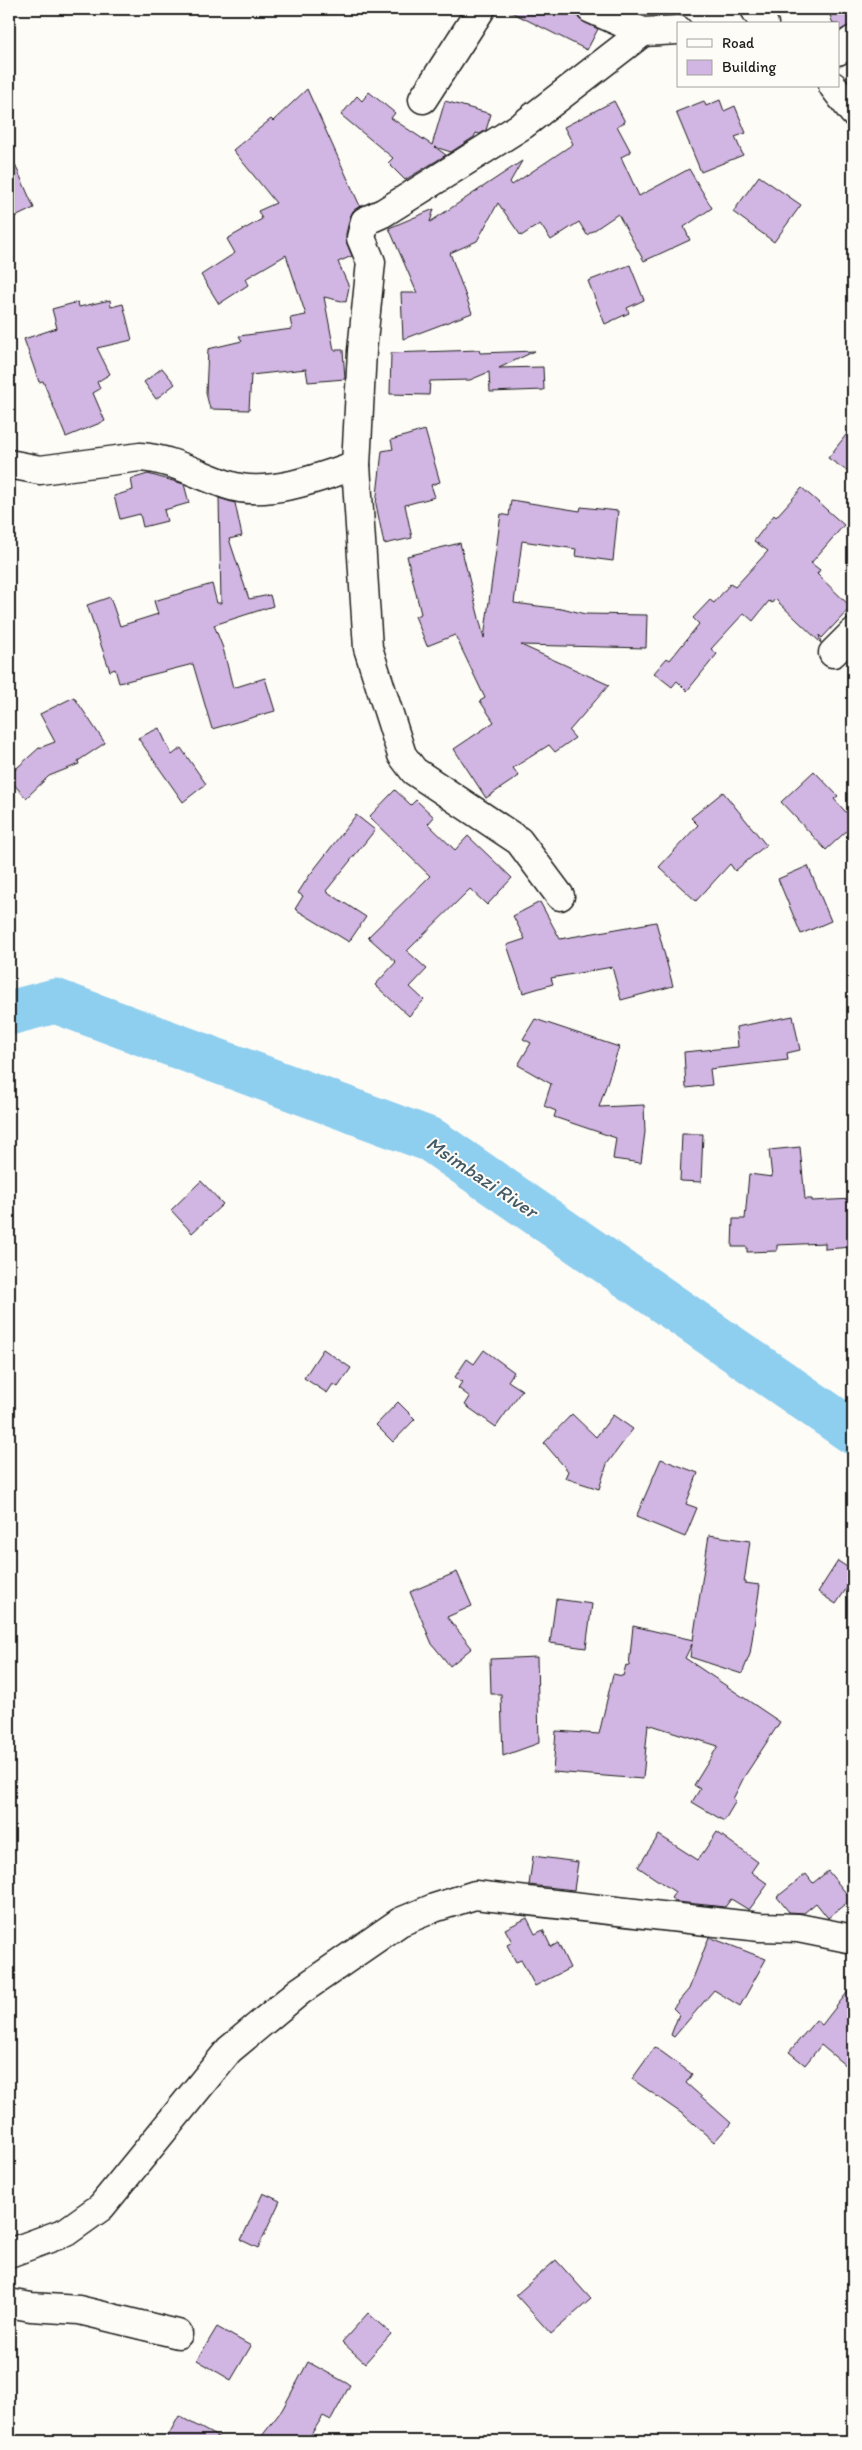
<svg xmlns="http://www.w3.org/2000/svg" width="862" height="2450" font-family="Itim,sans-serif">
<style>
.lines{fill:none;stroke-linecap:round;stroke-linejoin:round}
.river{stroke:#8eceef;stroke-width:45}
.building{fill:#d1b5e2;stroke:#1c1c1c}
.minor-casing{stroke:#1c1c1c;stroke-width:31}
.minor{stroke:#fdfcf7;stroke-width:28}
.labels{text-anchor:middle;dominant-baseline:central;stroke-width:4;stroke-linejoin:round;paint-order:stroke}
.water-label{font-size:20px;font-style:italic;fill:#445a66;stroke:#fdfcf7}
</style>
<rect width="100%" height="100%" fill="#fdfcf7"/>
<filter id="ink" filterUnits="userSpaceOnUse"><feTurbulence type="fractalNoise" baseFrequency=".02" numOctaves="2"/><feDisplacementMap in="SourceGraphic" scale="10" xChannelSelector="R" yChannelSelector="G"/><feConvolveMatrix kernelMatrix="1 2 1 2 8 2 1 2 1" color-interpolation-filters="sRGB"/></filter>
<g filter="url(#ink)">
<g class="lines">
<path class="river" d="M 9,1013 L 55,1001 L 431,1140 L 853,1432"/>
</g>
<g class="building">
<path d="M 505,9 L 576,9 L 579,19 L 598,29 L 587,50 Z"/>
<path d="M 828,9 L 853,9 L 853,25 L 838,31 L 838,24 L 833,24 Z"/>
<path d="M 307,89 L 360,206 L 353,211 L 350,217 L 346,234 L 347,244 L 352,256 L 338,262 L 349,287 L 346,302 L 324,297 L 334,350 L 343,350 L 345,379 L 308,382 L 306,369 L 251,375 L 249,410 L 210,409 L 206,393 L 208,349 L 242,341 L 239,336 L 292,329 L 290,318 L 306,315 L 286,255 L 245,279 L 248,285 L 219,304 L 201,275 L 235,253 L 227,239 L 262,219 L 258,211 L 276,203 L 233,150 L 271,119 L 273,121 Z"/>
<path d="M 369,92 L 395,113 L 391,118 L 432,145 L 445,101 L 491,114 L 486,130 L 480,134 L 476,133 L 474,137 L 451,152 L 435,147 L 446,155 L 405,180 L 388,163 L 393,158 L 341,115 L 357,96 L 362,101 Z"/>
<path d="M 720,100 L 724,111 L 735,106 L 746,133 L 735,137 L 743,155 L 701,172 L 676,112 L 704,101 L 706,106 Z"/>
<path d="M 614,101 L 625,122 L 617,126 L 631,152 L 621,157 L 639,196 L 689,169 L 712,208 L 684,227 L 690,240 L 644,261 L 618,214 L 587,235 L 579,222 L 551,240 L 540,224 L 521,236 L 498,203 L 477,241 L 450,253 L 472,313 L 403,339 L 401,293 L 417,293 L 389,228 L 434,209 L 430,222 L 522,161 L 510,182 L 512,185 L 573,144 L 564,127 Z"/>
<path d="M 9,151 L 34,208 L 9,220 Z"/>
<path d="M 759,176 L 801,205 L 774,242 L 733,212 Z"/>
<path d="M 630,265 L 644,300 L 627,308 L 629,313 L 605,324 L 588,281 Z"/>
<path d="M 110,300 L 111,307 L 123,304 L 132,340 L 97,348 L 110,374 L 97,382 L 100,389 L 93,393 L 105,421 L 66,437 L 43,381 L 39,382 L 24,339 L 57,328 L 52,309 L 78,302 L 79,307 Z"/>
<path d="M 479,350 L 480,353 L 535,351 L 499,368 L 543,367 L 544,390 L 490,392 L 489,372 L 470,380 L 430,381 L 429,395 L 390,394 L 391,353 Z"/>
<path d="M 162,368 L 175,384 L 156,399 L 144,382 Z"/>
<path d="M 853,426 L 853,475 L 828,458 Z"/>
<path d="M 425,430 L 440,482 L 431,485 L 435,497 L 405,505 L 412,538 L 384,544 L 376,504 L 382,451 L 393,449 L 391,440 Z"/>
<path d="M 148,474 L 184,484 L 189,503 L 164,510 L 167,521 L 143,527 L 140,514 L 120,519 L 114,496 L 133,490 L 131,479 Z"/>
<path d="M 802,488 L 844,525 L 811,563 L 820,570 L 817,574 L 851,607 L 822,638 L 819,635 L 821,643 L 775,599 L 772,603 L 769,601 L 753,621 L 744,613 L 711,649 L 717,654 L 687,691 L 677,681 L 672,687 L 654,673 L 667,658 L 670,660 L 699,624 L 693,618 L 710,600 L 714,603 L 730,584 L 735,587 L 768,551 L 754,541 L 774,515 L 776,517 Z"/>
<path d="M 219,498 L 235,503 L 242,536 L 229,539 L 249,599 L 270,595 L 273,606 L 214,625 L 223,648 L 233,688 L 265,678 L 275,711 L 212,729 L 193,664 L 119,683 L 115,669 L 110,671 L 87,605 L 110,597 L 120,626 L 158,614 L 154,601 L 212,584 L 217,603 L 221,603 Z"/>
<path d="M 511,500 L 580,511 L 581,507 L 618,511 L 613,561 L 575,556 L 576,549 L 522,541 L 514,603 L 562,609 L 562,608 L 585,614 L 647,615 L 646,648 L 521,645 L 609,685 L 569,731 L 575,738 L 555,752 L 549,745 L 513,768 L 519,776 L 486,798 L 454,749 L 494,722 L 480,701 L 485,698 L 455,635 L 427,646 L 415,616 L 421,614 L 407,556 L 460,543 L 484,638 L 501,514 L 509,516 Z"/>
<path d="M 74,697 L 105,743 L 78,761 L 79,764 L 49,776 L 26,798 L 9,779 L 9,775 L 39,748 L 55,742 L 40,714 Z"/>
<path d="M 159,728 L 172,755 L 181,748 L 206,784 L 183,802 L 138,738 Z"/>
<path d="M 814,771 L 838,796 L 834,799 L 853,820 L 853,825 L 826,850 L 781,802 Z"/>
<path d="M 395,790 L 411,805 L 416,800 L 434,817 L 428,824 L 455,850 L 468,836 L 512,878 L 487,905 L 470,889 L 407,951 L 427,969 L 410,987 L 424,1000 L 409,1016 L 375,985 L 396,962 L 368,937 L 430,876 L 369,817 Z"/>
<path d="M 723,792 L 766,845 L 735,871 L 730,864 L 696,901 L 659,867 L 698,825 L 691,818 Z"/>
<path d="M 356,815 L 375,830 L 326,891 L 366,917 L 349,942 L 295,909 L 303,896 L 298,893 L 309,876 Z"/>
<path d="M 808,866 L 831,921 L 801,934 L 778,879 Z"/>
<path d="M 540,902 L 560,939 L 656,922 L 673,986 L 621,1000 L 612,967 L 551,978 L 553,984 L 523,993 L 507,945 L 525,939 L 513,916 Z"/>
<path d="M 793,1016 L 800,1050 L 787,1053 L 788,1060 L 710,1069 L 712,1085 L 686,1088 L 684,1052 L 738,1047 L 736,1027 Z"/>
<path d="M 535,1019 L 619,1047 L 599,1107 L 644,1105 L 645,1132 L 641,1163 L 613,1159 L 616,1138 L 554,1117 L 556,1111 L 544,1106 L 551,1084 L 518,1065 L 531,1043 L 523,1039 Z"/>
<path d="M 682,1134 L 703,1134 L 701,1182 L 680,1181 Z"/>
<path d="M 800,1147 L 805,1199 L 812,1199 L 812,1201 L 853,1199 L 853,1247 L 825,1249 L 825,1243 L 777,1245 L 777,1251 L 747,1252 L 747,1247 L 732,1247 L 733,1219 L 745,1219 L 749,1174 L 772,1177 L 769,1150 Z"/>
<path d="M 201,1181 L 223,1204 L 192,1233 L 171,1210 Z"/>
<path d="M 323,1349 L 351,1368 L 338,1387 L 333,1384 L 327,1393 L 304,1378 Z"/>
<path d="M 484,1350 L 514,1372 L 508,1381 L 522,1390 L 496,1427 L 465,1405 L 470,1397 L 458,1388 L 462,1382 L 455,1377 L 467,1359 L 474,1364 Z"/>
<path d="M 398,1402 L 415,1419 L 393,1442 L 376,1425 Z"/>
<path d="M 572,1414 L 596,1437 L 613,1415 L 633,1429 L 607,1464 L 599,1489 L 565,1478 L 568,1471 L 544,1443 Z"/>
<path d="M 661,1459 L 698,1473 L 686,1504 L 697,1508 L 685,1537 L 636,1517 Z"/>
<path d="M 709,1535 L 750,1541 L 744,1583 L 760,1585 L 750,1654 L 742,1674 L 690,1657 L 692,1644 L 685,1658 L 780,1722 L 744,1777 L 733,1799 L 736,1801 L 724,1821 L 692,1802 L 700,1789 L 694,1785 L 718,1746 L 648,1724 L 643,1779 L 553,1772 L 556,1731 L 599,1734 L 613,1674 L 623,1676 L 626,1665 L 629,1666 L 633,1626 L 693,1640 Z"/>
<path d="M 838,1561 L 853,1571 L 853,1579 L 836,1604 L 818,1592 Z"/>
<path d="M 457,1572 L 472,1606 L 447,1617 L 472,1648 L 450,1666 L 432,1644 L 410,1592 Z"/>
<path d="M 556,1599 L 592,1604 L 586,1648 L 550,1643 Z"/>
<path d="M 537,1657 L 539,1743 L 503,1756 L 501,1694 L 491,1694 L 490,1659 Z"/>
<path d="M 717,1832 L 758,1862 L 751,1872 L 768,1884 L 749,1910 L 731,1899 L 725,1907 L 677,1902 L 671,1898 L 675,1892 L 638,1867 L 659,1835 L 698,1860 Z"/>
<path d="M 533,1856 L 578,1862 L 574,1890 L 529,1885 Z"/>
<path d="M 828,1871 L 851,1899 L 828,1918 L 816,1903 L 804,1913 L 789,1912 L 777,1897 L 806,1874 L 813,1883 Z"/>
<path d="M 527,1918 L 535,1934 L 543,1930 L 551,1947 L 558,1943 L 570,1968 L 535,1986 L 521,1960 L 516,1962 L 507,1945 L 512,1942 L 505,1929 Z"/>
<path d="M 709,1937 L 766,1959 L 740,2006 L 714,1990 L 674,2037 L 671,2035 L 679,2014 L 673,2008 L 689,1989 Z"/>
<path d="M 853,1985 L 853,2072 L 821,2045 L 805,2065 L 789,2052 L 816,2020 L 822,2025 Z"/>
<path d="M 655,2047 L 692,2074 L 686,2083 L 731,2123 L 714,2142 L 684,2115 L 632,2079 Z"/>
<path d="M 263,2193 L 280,2201 L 258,2248 L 241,2240 Z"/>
<path d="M 556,2260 L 591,2299 L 551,2334 L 516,2295 Z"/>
<path d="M 368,2313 L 391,2334 L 365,2363 L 342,2342 Z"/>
<path d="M 217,2327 L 251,2346 L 231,2380 L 197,2360 Z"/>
<path d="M 308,2362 L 350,2385 L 331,2420 L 323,2416 L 307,2441 L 258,2441 L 282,2410 Z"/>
<path d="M 179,2416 L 225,2441 L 165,2441 Z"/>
</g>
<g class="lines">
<g class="minor-casing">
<g id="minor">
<path d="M 591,9 L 643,32 L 678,30"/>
<path d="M 755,9 L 764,24"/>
<path d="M 838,51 L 853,40"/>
<path d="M 833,86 L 853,112"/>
<path d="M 423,99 L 481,9"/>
<path d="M 9,464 L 40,470 L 140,457 C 172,459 198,475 228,485 C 265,498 320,478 356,465"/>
<path d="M 833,653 L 853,633"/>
<path d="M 560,896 L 519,841 L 414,771 L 402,755 L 368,648 L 356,465 L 362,351 L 371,262 L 361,238 L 365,221 L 383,213 L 523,125 L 643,32"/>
<path d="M 9,2253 L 66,2232 L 101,2207 L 229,2050 L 300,1991 L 400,1922 L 434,1908 L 475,1895 L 760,1927 L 798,1928 L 853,1939"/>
<path d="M 9,2303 L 31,2307 L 79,2310 L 178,2334"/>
</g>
</g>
<use href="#minor" class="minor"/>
</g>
</g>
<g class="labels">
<g class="water-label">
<text transform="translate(482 1177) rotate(34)">Msimbazi River</text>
</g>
</g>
<rect width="862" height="2450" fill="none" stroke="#fdfcf7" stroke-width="30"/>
<rect x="15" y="15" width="832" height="2420" fill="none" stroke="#1c1c1c" stroke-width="2" filter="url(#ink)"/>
<rect x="677" y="22" width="162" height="65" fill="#fdfcf7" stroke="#a3a29f"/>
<rect x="687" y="39" width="25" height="8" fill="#fdfcf7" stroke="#a3a29f"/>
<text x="722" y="48" font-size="15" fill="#1c1c1c">Road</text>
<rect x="687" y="60" width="25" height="15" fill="#d1b5e2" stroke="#a3a29f"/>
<text x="722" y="72" font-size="15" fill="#1c1c1c">Building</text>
</svg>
